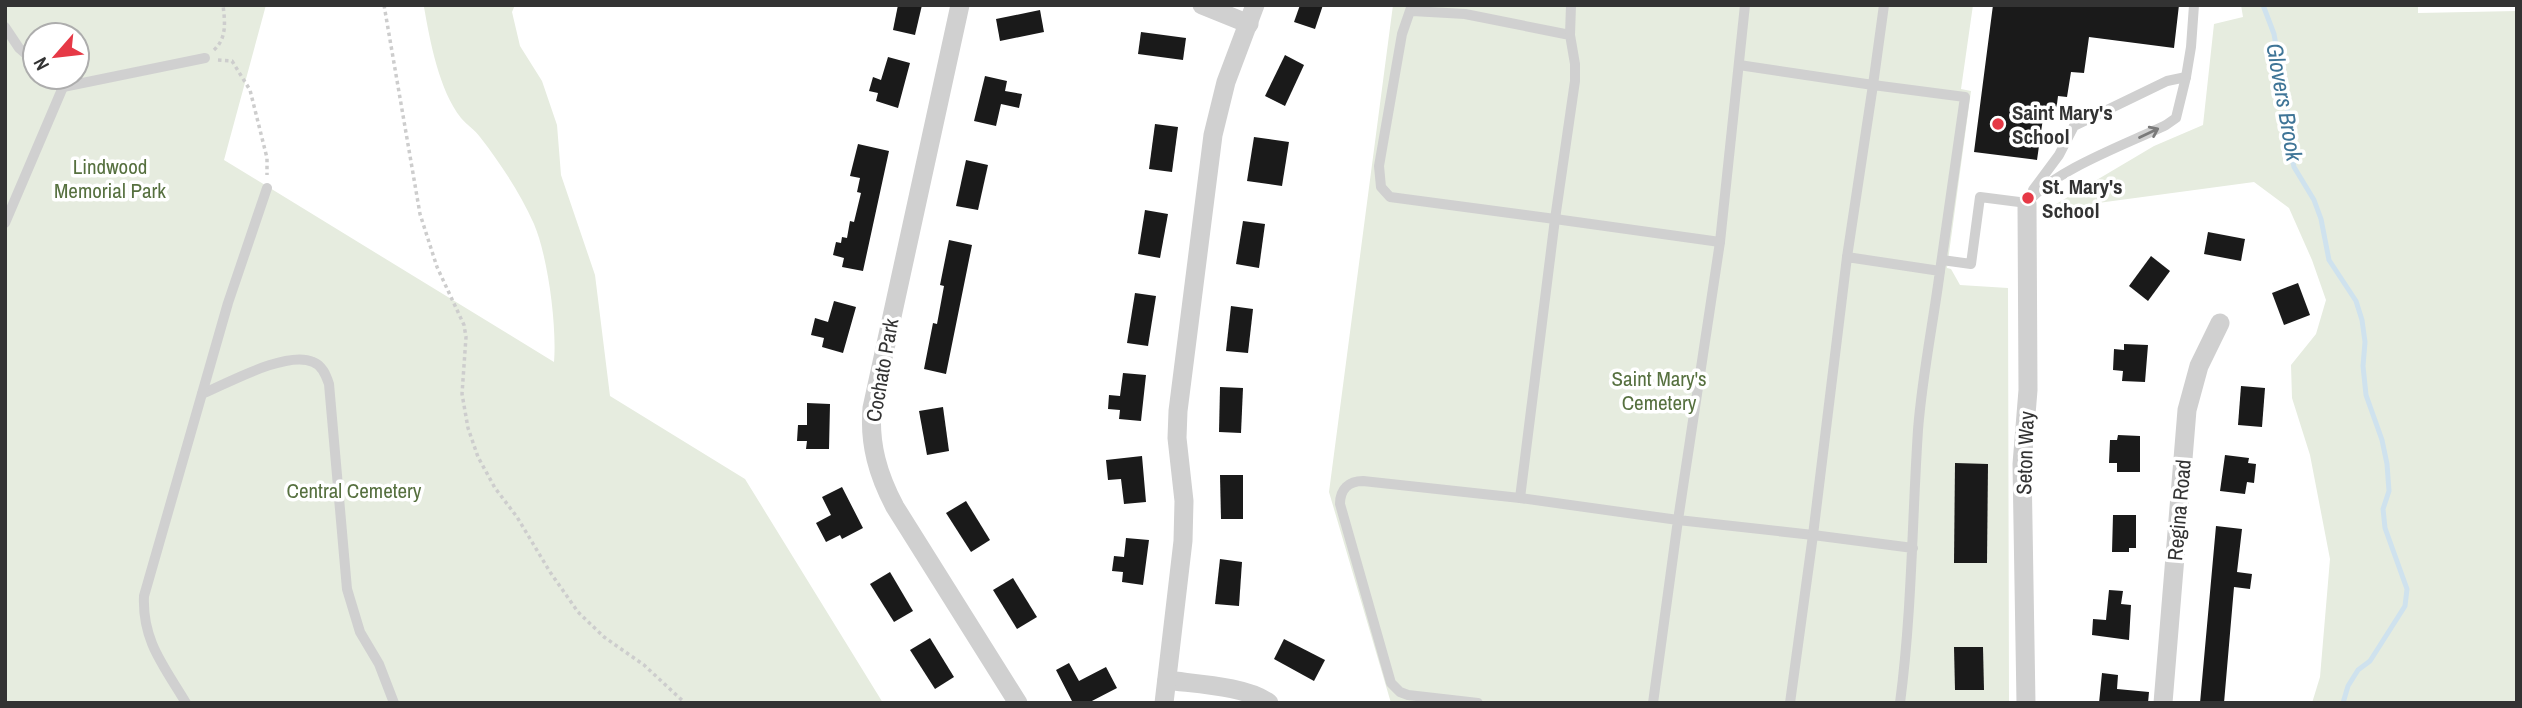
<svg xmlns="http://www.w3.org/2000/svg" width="2522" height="708" font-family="'Archivo Narrow',sans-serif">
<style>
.green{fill:#e6ecdf;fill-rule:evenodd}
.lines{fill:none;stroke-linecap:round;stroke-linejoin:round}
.stream{stroke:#cfe2ee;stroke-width:5}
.building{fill:#1a1a1a}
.path{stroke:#cdcdcd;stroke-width:3.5;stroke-dasharray:3.5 3.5;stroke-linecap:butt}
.service{stroke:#d0d0d0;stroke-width:10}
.minor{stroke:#d0d0d0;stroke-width:19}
.oneway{stroke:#7a7a7a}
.poi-dot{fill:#e63946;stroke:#fff;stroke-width:2.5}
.labels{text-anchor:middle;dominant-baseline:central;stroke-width:7;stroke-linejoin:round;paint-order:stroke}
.poi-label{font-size:21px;font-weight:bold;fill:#333;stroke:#fff;text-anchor:start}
.park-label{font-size:21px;fill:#56703f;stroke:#fff}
.street-label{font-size:21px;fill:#333;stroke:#fff}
.water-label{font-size:23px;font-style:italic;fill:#3f7597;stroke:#fff}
</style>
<rect width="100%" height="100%" fill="#fff"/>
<g class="green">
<path d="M 5,5 L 266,5 L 224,160 L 554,362 C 557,326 548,257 534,224 C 520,193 501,164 480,137 C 475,130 467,125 461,118 C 439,90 430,41 424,7 L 515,5 L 512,12 L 520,46 L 542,81 L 557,125 L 561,175 L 595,275 L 610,396 L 745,479 L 883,703 L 5,703 ZM 35,35 L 77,35 L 77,77 L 35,77 Z"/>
<path d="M 1393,5 L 1973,5 L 1961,89 L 1971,91 L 1947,268 L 1951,269 L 1960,285 L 2008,288 L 2009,703 L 1391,703 L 1329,492 Z"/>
<path d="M 2241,5 L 2418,5 L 2418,13 L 2517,11 L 2517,703 L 2312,703 L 2320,677 L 2330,559 L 2310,455 L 2292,398 L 2291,365 L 2316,334 L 2326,300 L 2312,260 L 2289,208 L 2254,182 L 2046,210 L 2154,146 L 2203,125 L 2214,24 L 2243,17 Z"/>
</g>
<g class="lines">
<path class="stream" d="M 2263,5 L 2274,34 L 2289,119 L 2290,150 L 2294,167 L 2314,200 L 2321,219 L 2329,260 L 2356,301 L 2362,320 L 2365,342 L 2363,366 L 2366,395 L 2382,440 L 2387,464 L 2389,491 L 2383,509 L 2385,528 L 2407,589 L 2405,606 L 2370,661 L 2358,670 L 2348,686 L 2343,703"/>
</g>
<g class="building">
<path d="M 898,5 L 922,5 L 915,35 L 893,30 Z"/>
<path d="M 1300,5 L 1323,5 L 1315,29 L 1294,22 Z"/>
<path d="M 1993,5 L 2179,5 L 2174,48 L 2089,37 L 2084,73 L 2071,72 L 2067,97 L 2058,96 L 2056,112 L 2044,111 L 2037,160 L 1974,152 Z"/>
<path d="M 1040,10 L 1044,32 L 1000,41 L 996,19 Z"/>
<path d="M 1141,32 L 1186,38 L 1183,60 L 1138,54 Z"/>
<path d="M 1285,55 L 1304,65 L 1285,106 L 1265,96 Z"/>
<path d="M 888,57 L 910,63 L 898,108 L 876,101 L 878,93 L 869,91 L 873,77 L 881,80 Z"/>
<path d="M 985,76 L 1007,81 L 1005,91 L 1022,94 L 1019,108 L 1001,104 L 996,126 L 974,121 Z"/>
<path d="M 1155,124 L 1178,127 L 1172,172 L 1149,169 Z"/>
<path d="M 1254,137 L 1289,142 L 1282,186 L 1247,181 Z"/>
<path d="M 858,144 L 889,151 L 863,271 L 842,267 L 844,258 L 833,255 L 836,242 L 841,243 L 842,237 L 847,238 L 850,221 L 854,222 L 861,193 L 857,192 L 860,178 L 850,176 Z"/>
<path d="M 966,160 L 988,165 L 978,210 L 956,206 Z"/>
<path d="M 1145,210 L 1168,214 L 1160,258 L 1138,254 Z"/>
<path d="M 1243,221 L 1265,224 L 1259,268 L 1236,264 Z"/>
<path d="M 2208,232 L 2245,239 L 2241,261 L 2204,254 Z"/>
<path d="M 949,240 L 972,245 L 946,374 L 924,369 L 933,323 L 937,324 L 944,286 L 940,285 Z"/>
<path d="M 2151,256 L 2170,271 L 2148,301 L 2129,286 Z"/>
<path d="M 2298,283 L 2310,315 L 2284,325 L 2272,293 Z"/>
<path d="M 1135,293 L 1156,296 L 1148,346 L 1127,343 Z"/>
<path d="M 834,301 L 856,307 L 843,353 L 822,347 L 824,338 L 811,335 L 815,318 L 828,322 Z"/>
<path d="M 1231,306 L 1253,309 L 1248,353 L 1226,351 Z"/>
<path d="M 2124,344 L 2148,345 L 2145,382 L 2122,381 L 2123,371 L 2113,370 L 2114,349 L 2124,350 Z"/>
<path d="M 1123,373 L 1146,375 L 1141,421 L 1119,419 L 1120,410 L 1108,409 L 1109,395 L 1120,396 Z"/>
<path d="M 2241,386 L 2265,388 L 2262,427 L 2238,425 Z"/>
<path d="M 1220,387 L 1243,388 L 1241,433 L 1219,432 Z"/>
<path d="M 807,403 L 830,404 L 829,449 L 806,449 L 807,441 L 797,441 L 798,425 L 807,425 Z"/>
<path d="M 943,407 L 949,451 L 927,455 L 919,411 Z"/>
<path d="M 2118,435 L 2140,436 L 2140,472 L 2117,472 L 2117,463 L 2109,463 L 2110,440 L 2117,440 Z"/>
<path d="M 2225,455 L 2249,458 L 2248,463 L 2256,464 L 2254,483 L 2247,482 L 2245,494 L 2220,491 Z"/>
<path d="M 1142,456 L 1146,502 L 1124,504 L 1121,479 L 1108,480 L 1106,460 Z"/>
<path d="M 1955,463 L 1988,464 L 1987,563 L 1954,563 Z"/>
<path d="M 1220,475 L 1243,475 L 1243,519 L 1221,519 Z"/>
<path d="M 842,487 L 863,528 L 842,539 L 840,535 L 826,542 L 816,523 L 831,515 L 822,497 Z"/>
<path d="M 966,501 L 990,540 L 971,552 L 946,513 Z"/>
<path d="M 2113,515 L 2136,515 L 2136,548 L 2129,548 L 2129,552 L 2112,552 Z"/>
<path d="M 2216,526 L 2242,529 L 2237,572 L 2252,574 L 2250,589 L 2234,587 L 2224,703 L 2200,703 Z"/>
<path d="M 1126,538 L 1149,540 L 1143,585 L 1122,582 L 1123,572 L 1112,571 L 1114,556 L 1124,557 Z"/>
<path d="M 1220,559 L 1242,562 L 1239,606 L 1215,604 Z"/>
<path d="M 890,572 L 913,611 L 894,622 L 870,584 Z"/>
<path d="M 1013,578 L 1037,617 L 1017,629 L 993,590 Z"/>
<path d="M 2109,590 L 2123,591 L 2121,604 L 2131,605 L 2129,640 L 2092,635 L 2093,619 L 2106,620 Z"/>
<path d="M 930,638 L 954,677 L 935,689 L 910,650 Z"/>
<path d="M 1284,639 L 1325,660 L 1314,681 L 1274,659 Z"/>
<path d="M 1954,647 L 1983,647 L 1984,690 L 1955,690 Z"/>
<path d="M 1069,663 L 1079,681 L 1106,667 L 1117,688 L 1088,703 L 1073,703 L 1056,670 Z"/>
<path d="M 2102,673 L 2118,675 L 2117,689 L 2149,692 L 2148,703 L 2099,703 Z"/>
</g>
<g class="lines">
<g class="path">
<path d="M 384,5 L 420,214 L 437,267 L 464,325 L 466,337 L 462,394 L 468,428 L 478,457 L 495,488 L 517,517 L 550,572 L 578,612 L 604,637 L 644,665 L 685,703"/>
<path d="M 214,50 C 227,38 225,22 223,5"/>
<path d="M 218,60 L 232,61 L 250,90 L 267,158 L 267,175"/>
</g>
<g class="service">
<path d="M 1745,5 L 1720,242 L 1678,520 L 1813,535 L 1790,703"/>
<path d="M 1412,11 L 1465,14 L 1570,35 L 1575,64 L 1575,81 L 1555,219 L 1390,197 L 1381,187 L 1379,166 L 1402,34 L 1412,5"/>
<path d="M 5,27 L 19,48 L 35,62"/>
<path d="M 1570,35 L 1571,5"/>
<path d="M 1739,65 L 1873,85 L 1884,5"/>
<path d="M 63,87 L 205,58"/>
<path d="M 2033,190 L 2059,155 L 2074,126 L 2167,81 L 2186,77"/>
<path d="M 2027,203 C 2054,170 2127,144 2166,125 L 2176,118 L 2186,77 L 2191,47 L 2194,5"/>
<path d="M 5,223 L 63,87 L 52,77"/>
<path d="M 1847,257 L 1873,85 L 1965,97 L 1940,271"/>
<path d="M 1942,260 L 1971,264 L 1980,197 L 2027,203"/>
<path d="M 202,394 C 228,383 287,350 313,362 C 322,365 326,375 329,384 L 347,589 L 360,632 L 379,664 L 394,703"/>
<path d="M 1520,498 L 1555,219 L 1720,242"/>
<path d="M 186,703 C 164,666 142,641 144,596 L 228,303 L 267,188"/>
<path d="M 1478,703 L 1408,695 L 1400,692 L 1391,683 L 1340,504 C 1340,489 1349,481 1363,481 L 1520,498 L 1678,520 L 1653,703"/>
<path d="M 1900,703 C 1912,612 1912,521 1918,430 C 1922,377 1933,324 1940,271 L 1847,257 L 1813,535 L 1913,548"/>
</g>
<g class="minor">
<path d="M 960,5 L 872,408 C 869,444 878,475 895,507 L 1018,703"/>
<path d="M 1202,5 L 1249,24"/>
<path d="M 1167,680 C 1195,684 1247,686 1269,703"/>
<path d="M 1164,703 L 1183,541 L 1184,501 L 1177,438 L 1178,411 L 1213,135 L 1226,82 L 1255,5"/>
<path d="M 2026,703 L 2022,464 L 2028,390 L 2027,203"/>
<path d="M 2163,703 L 2187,410 L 2199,366 L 2220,323"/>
</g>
</g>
<defs><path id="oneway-shaft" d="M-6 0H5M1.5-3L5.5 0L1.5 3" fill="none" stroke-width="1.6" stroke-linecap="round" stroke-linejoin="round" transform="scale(1.75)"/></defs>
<use class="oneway" href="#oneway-shaft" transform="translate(2149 133) rotate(-25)"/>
<g class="poi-dot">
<circle cx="1998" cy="124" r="7"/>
<circle cx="2028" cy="198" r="7"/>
</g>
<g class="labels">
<g class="poi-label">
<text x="2012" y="112">Saint Mary's<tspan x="2012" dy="24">School</tspan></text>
<text x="2042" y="186">St. Mary's<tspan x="2042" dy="24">School</tspan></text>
</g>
<g class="park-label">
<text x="110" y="166">Lindwood<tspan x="110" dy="24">Memorial Park</tspan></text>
<text x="1659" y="378">Saint Mary's<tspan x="1659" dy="24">Cemetery</tspan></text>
<text x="354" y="490">Central Cemetery</text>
</g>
<g class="street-label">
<text transform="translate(882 370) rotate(-80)">Cochato Park</text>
<text transform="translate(2025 453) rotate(-88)">Seton Way</text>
<text transform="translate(2179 510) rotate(-85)">Regina Road</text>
</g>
<g class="water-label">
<text transform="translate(2285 102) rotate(80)">Glovers Brook</text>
</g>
</g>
<rect width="2522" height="708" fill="none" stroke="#333333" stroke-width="14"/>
<g transform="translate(56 56) rotate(242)"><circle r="33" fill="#ffffff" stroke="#adadad" stroke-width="2"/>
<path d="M0-5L12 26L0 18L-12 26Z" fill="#e63946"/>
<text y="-10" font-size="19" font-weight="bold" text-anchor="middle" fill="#333333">N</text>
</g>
</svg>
